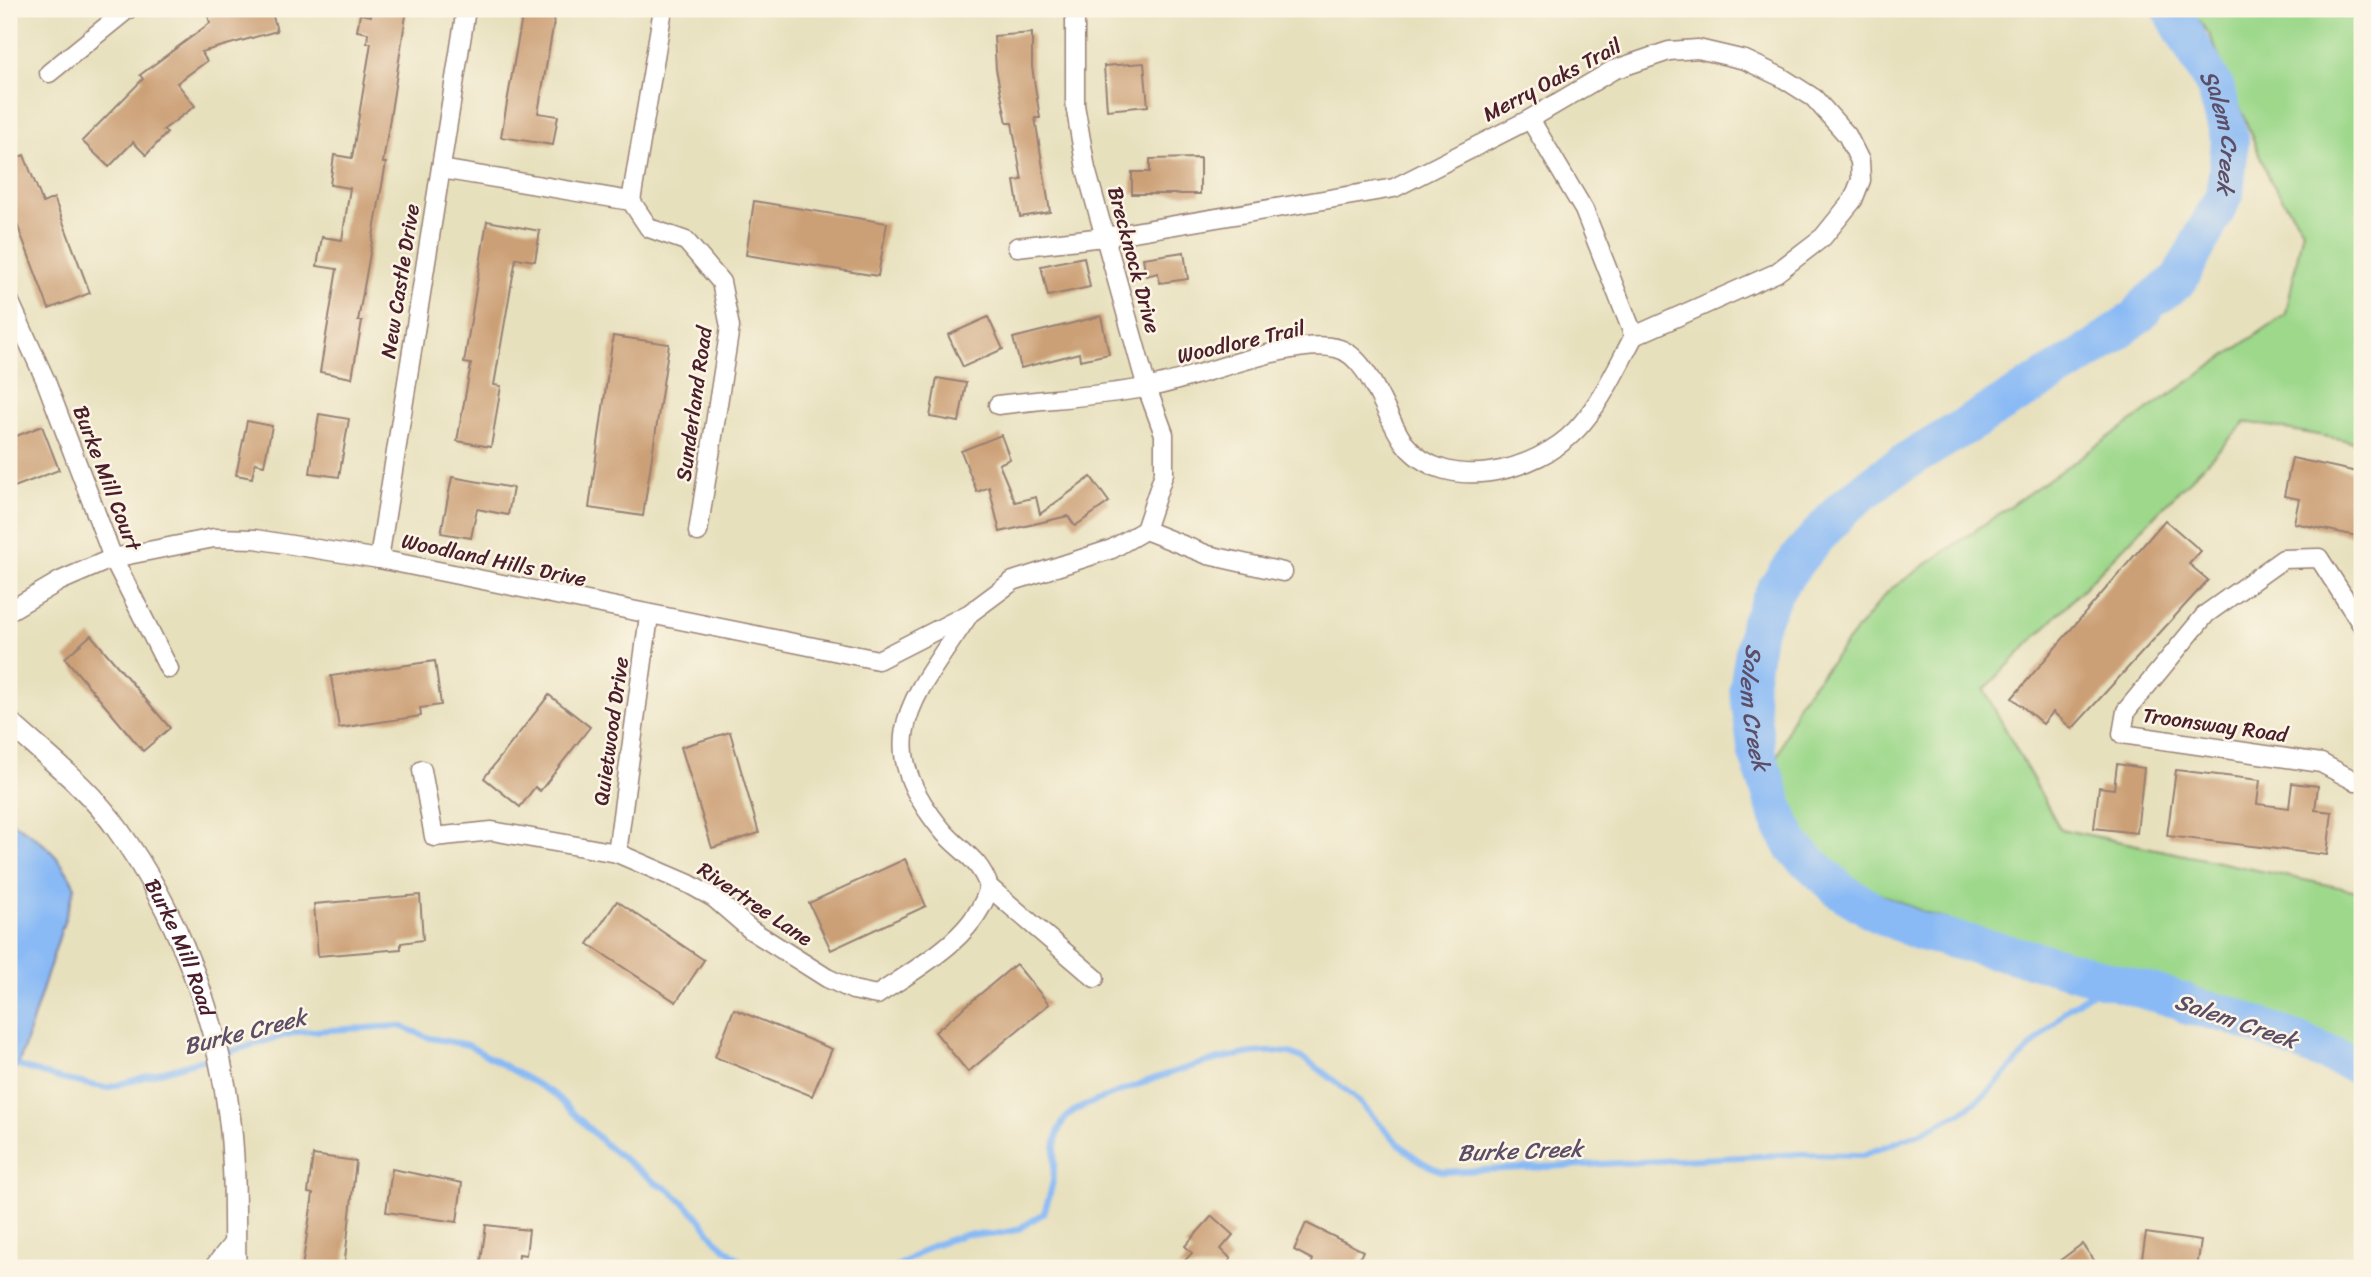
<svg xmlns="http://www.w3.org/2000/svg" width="2371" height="1277" font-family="Sriracha,sans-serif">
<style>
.green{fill:#9dd88b;stroke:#747c5b;stroke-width:2}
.water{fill:#89baf5;stroke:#6a6c90;stroke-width:2}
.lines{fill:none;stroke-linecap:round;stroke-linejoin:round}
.stream{stroke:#89baf5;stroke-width:6}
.river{stroke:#89baf5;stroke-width:38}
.building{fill:#cca077}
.minor-casing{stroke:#988074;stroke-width:21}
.tertiary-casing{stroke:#988074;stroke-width:24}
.minor{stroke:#fff;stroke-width:18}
.tertiary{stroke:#fff;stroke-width:21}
.labels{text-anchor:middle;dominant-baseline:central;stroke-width:5;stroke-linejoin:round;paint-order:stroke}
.street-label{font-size:21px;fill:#4a1f2b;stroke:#fcf5e5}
.water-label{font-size:23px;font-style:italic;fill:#5d4e68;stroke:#fcf5e5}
</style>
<rect width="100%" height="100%" fill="#fcf5e5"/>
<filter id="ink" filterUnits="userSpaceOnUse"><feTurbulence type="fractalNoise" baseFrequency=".0143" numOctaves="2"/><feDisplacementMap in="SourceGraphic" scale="14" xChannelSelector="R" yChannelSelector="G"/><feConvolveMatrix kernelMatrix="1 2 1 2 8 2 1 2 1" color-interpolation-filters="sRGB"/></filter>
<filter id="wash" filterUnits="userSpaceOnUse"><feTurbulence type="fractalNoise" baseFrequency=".00686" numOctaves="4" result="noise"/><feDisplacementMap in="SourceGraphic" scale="28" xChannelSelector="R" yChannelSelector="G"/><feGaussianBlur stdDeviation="1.57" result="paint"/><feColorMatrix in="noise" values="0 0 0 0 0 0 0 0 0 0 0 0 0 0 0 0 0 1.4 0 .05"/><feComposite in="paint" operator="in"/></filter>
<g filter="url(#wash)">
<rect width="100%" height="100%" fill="#e7e0bd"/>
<path class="green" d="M 2190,9 L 2360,9 L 2362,12 L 2362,443 L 2246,422 L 1984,690 L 2060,829 L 2362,892 L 2362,1051 L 2251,1012 L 1928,914 L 1846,879 L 1797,830 L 1776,760 L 1798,703 L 1888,591 L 2286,314 L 2303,229 L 2270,180 L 2210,35 Z"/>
<path class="water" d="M 9,820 C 39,838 60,854 75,887 L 18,1066 L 9,1071 Z"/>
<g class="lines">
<g class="stream">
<path d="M 9,1063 L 61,1079 L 107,1088 L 296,1032 L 400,1026 L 430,1038 L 468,1045 L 554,1094 L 607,1146 L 656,1183 L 670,1190 L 697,1215 L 716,1240 L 749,1268"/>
<path d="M 894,1268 L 933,1245 L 967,1234 L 991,1235 L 1017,1230 L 1044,1213 C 1047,1203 1051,1192 1053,1181 C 1056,1156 1050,1126 1075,1110 C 1126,1088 1235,1044 1289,1053 C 1307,1056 1354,1096 1366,1109 C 1388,1133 1411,1161 1443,1172 L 1800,1154 L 1863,1155 L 1925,1131 L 1963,1111 L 1988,1092 L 2068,1008 L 2108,982"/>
</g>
<path class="river" id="s1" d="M 2171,9 L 2216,89 L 2230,140 L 2225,194 L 2179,280 L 2149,302 L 2138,316 L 2089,352 L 1889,472 L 1843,508 L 1800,556 L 1775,590 L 1758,627 L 1748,688 L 1757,753 L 1780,821 L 1794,848 L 1841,891 L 1879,914 L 1921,932 L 2044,962 L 2183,1001 L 2188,1006 L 2228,1014 L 2362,1067"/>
</g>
<g id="blocks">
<g class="building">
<path d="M 234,9 L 271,9 L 277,31 L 201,52 L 207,61 L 177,83 L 195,106 L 163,130 L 167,133 L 146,155 L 133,142 L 109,167 L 82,141 L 143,79 L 140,75 L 210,23 L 208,16 Z"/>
<path d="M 373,9 L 407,9 L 383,163 L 386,163 L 358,321 L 362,321 L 352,378 L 320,372 L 337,269 L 317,266 L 322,237 L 342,240 L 350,188 L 330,185 L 334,155 L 352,158 L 371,43 L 367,43 L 368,33 L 357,31 L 360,14 L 371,16 Z"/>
<path d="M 523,11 L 555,16 L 538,113 L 558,116 L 553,145 L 501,137 Z"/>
<path d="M 1032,33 L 1032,67 L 1040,118 L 1035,118 L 1050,212 L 1020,217 L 1014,181 L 1022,180 L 1012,123 L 1007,123 L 996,69 L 994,36 Z"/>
<path d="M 1144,63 L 1148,106 L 1107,110 L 1104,66 Z"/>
<path d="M 24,155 L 43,203 L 54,198 L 90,293 L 49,309 L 9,203 L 9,161 Z"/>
<path d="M 1200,158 L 1200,194 L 1132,194 L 1132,172 L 1150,172 L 1150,159 Z"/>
<path d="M 754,201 L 887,223 L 878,276 L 746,255 Z"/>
<path d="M 487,221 L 540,231 L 535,261 L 516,258 L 494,385 L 501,386 L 491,447 L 457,441 L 471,364 L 464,363 Z"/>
<path d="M 1184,252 L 1188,279 L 1160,283 L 1158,273 L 1146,276 L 1143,258 Z"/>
<path d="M 1084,257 L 1090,287 L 1048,296 L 1041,266 Z"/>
<path d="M 1101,316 L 1109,354 L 1080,360 L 1079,353 L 1021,368 L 1013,338 Z"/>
<path d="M 988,317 L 1003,349 L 963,367 L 948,335 Z"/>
<path d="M 613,336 L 669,344 L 643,516 L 589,508 Z"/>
<path d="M 937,378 L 966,383 L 959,422 L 930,417 Z"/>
<path d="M 319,414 L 349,419 L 339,477 L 310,473 Z"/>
<path d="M 247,421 L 272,426 L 264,465 L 255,463 L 252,478 L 236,475 Z"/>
<path d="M 42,426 L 59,470 L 9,489 L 9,450 L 15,448 L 11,438 Z"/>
<path d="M 1001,435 L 1010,459 L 999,464 L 1015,502 L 1036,497 L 1040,514 L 1091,477 L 1109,502 L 1075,526 L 1068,516 L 1000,532 L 989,487 L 977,492 L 961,451 Z"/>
<path d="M 2292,458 L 2362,473 L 2362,537 L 2294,523 L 2299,499 L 2284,496 Z"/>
<path d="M 452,477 L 513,488 L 508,515 L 477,509 L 471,538 L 441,533 Z"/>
<path d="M 2165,520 L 2201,551 L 2189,564 L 2208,580 L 2072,729 L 2053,712 L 2043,724 L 2012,698 Z"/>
<path d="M 91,635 L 170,728 L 143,751 L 65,658 Z"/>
<path d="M 435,661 L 441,705 L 420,708 L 421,716 L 339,728 L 331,676 Z"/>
<path d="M 549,695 L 590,727 L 540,791 L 535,787 L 520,807 L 484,778 Z"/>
<path d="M 730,732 L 759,833 L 712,848 L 681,747 Z"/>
<path d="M 2117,764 L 2144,768 L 2137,833 L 2094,828 L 2099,787 L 2114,789 Z"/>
<path d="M 2176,770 L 2260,780 L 2257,804 L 2289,808 L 2292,783 L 2318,786 L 2315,810 L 2332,812 L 2327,855 L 2167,836 Z"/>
<path d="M 905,859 L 926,906 L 831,950 L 809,903 Z"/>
<path d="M 420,895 L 423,940 L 401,943 L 401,949 L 318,956 L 314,904 Z"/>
<path d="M 617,901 L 704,960 L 676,1002 L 588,944 Z"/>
<path d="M 1016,964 L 1049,1004 L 968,1072 L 935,1032 Z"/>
<path d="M 734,1009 L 832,1049 L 812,1096 L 715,1057 Z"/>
<path d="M 313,1155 L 356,1161 L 344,1268 L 302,1268 L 313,1194 L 308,1193 Z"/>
<path d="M 392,1169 L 462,1183 L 457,1222 L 386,1212 Z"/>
<path d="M 1212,1216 L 1233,1235 L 1221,1249 L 1231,1259 L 1223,1268 L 1178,1268 L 1192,1253 L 1185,1246 Z"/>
<path d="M 1306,1223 L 1363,1251 L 1355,1268 L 1310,1268 L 1313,1260 L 1294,1250 Z"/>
<path d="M 486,1225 L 529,1230 L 526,1255 L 519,1254 L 518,1268 L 480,1268 Z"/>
<path d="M 2146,1233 L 2201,1241 L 2197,1268 L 2141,1264 Z"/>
<path d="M 2082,1244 L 2100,1268 L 2050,1268 Z"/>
</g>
</g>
</g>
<g filter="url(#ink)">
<use href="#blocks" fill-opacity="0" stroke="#988074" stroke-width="2"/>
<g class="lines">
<g class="minor-casing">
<g id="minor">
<path d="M 49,73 L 128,9"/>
<path d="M 441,169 L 631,201 L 649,228 L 686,241 L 721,282 L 730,327 L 698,532"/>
<path d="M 631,201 L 663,9"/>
<path d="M 1017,247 L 1104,237 L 1394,188 L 1530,119 L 1613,70 L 1669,51 L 1698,49 L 1745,60 L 1781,77 L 1814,98 L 1847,135 L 1860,161 L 1861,180 L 1853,200 L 1823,237 L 1776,273 L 1634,336"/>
<path d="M 9,300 L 45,379 L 113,558 L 169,669"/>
<path d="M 998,405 C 1047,399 1097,396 1145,388 C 1194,380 1292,337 1336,348 C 1370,355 1386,420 1405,444 C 1446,496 1537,471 1576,430 C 1601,404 1617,367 1634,336 L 1584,210 L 1530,119"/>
<path d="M 1145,530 L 1208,555 L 1283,572"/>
<path d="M 379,559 L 466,9"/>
<path d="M 9,611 L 60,581 L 113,558 L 214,538 L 255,539 L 379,559 L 878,660 L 970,613 L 1013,581 L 1112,549 L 1145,530 L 1164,473 L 1164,434 L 1147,388 L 1086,169 L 1075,105 L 1075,9"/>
<path d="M 968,616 C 914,698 868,740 942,830 C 960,852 979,857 989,887 L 1095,978"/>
<path d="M 2362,625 L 2319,558 L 2283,559 L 2206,614 L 2126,711 L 2122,734 L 2321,763 L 2355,781 L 2362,781"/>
<path d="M 422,770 L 434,837 L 492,831 L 617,853 L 689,884 L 714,898 L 751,930 L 827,978 L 853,990 L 877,995 C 917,968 976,937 989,887"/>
<path d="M 617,853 L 649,616"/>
<path d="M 213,1268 L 234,1242"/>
</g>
</g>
<g class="tertiary-casing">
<g id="tertiary">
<path id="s2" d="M 9,722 C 46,756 89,788 118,830 C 176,910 217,1016 229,1114 C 236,1165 234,1218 235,1268"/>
</g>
</g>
<use href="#minor" class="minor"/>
<use href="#tertiary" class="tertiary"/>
</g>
</g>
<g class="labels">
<g class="street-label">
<text transform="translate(1552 80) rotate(-28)">Merry Oaks Trail</text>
<text transform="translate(1134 260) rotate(75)">Brecknock Drive</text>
<text transform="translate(400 281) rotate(-81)">New Castle Drive</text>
<text transform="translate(1241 342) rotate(-13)">Woodlore Trail</text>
<text transform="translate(694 404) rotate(-82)">Sunderland Road</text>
<text transform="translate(107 478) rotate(69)">Burke Mill Court</text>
<text transform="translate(494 560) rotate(12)">Woodland Hills Drive</text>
<text transform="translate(2215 725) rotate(8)">Troonsway Road</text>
<text transform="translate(611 731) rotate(-82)">Quietwood Drive</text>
<text transform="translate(755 904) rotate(34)">Rivertree Lane</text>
<text stroke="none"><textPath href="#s2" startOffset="287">Burke Mill Road</textPath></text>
</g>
<g class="water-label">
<text stroke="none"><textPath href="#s1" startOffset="135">Salem Creek</textPath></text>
<text stroke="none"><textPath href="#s1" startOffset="933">Salem Creek</textPath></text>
<text transform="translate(2236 1021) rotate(19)">Salem Creek</text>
<text transform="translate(245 1032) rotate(-14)">Burke Creek</text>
<text transform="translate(1520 1151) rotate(-2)">Burke Creek</text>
</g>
</g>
<rect width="2371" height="1277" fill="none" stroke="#fcf5e5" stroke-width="35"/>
</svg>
